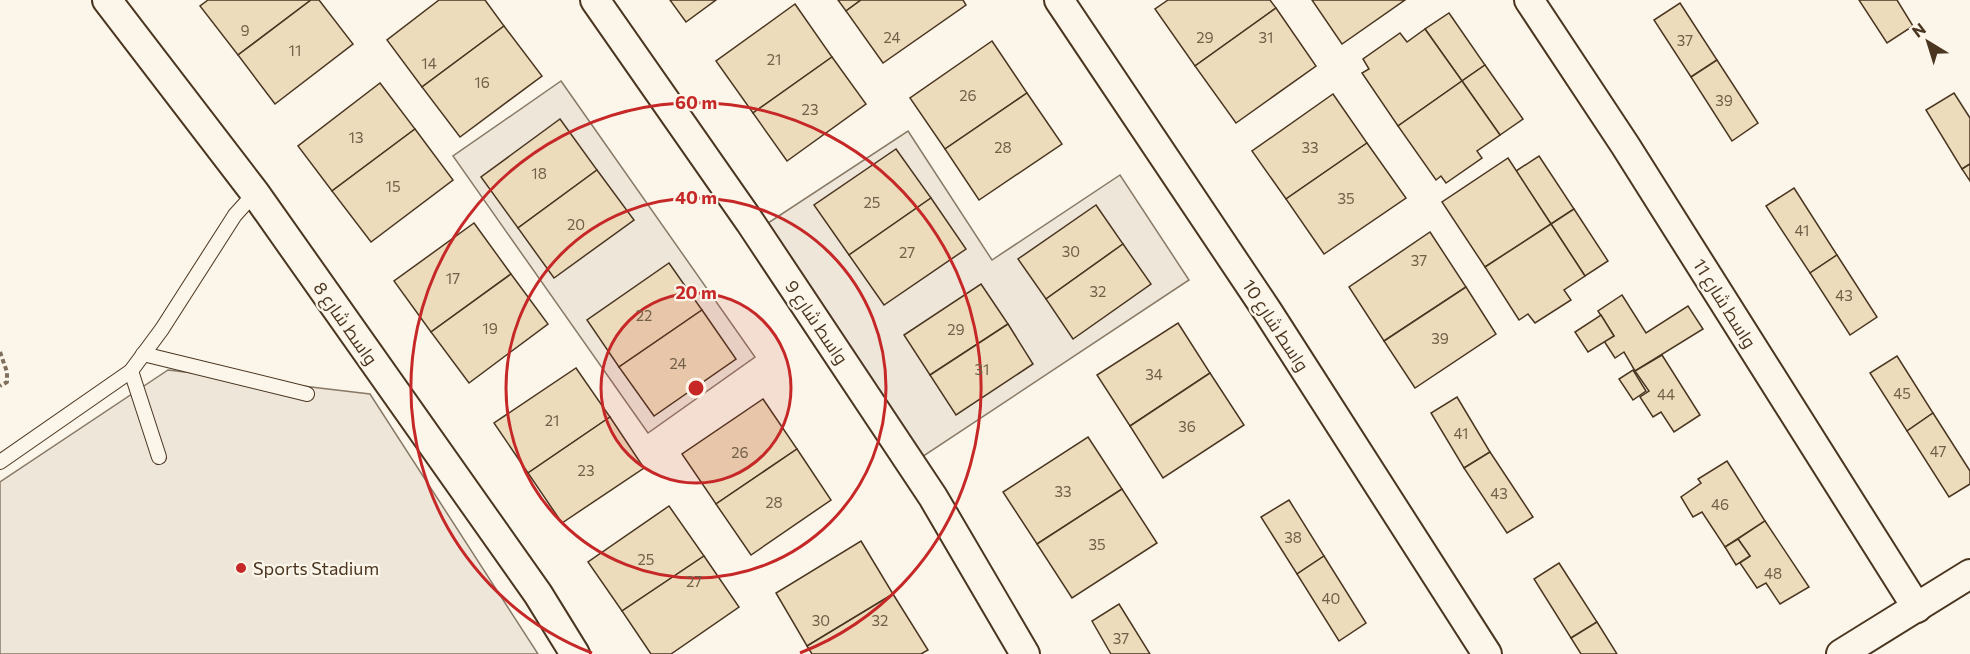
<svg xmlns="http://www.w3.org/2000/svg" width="1970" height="654" font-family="Commissioner,Cairo,sans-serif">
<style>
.green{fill:#ede6d9;stroke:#887966;stroke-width:1.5}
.building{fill:#ecdcbc;stroke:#4a3520;stroke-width:1.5}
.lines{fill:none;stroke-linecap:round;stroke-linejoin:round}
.service-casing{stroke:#4a3520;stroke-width:16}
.minor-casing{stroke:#4a3520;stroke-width:32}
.path{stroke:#7f6f5c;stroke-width:4;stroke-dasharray:4.5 3;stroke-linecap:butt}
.service{stroke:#fbf6e9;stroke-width:14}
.minor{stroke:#fbf6e9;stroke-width:28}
.ring{fill:none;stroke:#c62828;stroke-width:3}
.poi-dot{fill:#c62828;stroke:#fbf6e9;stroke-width:2}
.labels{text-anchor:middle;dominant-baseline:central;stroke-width:4.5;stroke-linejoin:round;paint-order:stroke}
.number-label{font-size:15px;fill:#725f47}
.street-label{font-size:18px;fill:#4a3520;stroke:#fbf6e9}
.poi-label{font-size:18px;fill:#4a3520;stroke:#fbf6e9;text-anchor:start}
.centre{fill:#c62828;stroke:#fbf6e9;stroke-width:3}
.ring-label{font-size:18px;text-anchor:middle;font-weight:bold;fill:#c62828;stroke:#fbf6e9;stroke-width:4.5;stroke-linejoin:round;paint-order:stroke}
</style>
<rect width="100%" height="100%" fill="#fbf6e9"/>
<g class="green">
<path d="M 561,81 L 755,357 L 648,433 L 453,156 Z"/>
<path d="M 908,131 L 992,260 L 1120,175 L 1189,280 L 922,457 L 768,223 Z"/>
<path d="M 168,370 L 370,394 L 538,654 L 0,654 L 0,482 Z"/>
</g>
<g class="building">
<path d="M 208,0 L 311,0 L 238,55 L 200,6 Z"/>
<path d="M 311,0 L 319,0 L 353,44 L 275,104 L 238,55 Z"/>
<path d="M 439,0 L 485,0 L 504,26 L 422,87 L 387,40 Z"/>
<path d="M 670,0 L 716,0 L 686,22 Z"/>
<path d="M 838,0 L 861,0 L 846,11 Z"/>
<path d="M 861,0 L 963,0 L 966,5 L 883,63 L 846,11 Z"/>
<path d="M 1168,0 L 1270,0 L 1276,8 L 1195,66 L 1155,9 Z"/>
<path d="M 1312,0 L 1405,0 L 1342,44 Z"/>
<path d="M 1859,0 L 1897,0 L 1913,26 L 1887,43 Z"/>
<path d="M 1680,3 L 1717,60 L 1691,77 L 1654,20 Z"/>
<path d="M 795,4 L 832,57 L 753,113 L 716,61 Z"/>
<path d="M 1276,8 L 1316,66 L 1236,123 L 1195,66 Z"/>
<path d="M 1449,13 L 1485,65 L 1462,81 L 1425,29 Z"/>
<path d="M 504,26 L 542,76 L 460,137 L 422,87 Z"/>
<path d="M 1425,29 L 1462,81 L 1398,126 L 1362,73 L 1369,69 L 1363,59 L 1400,33 L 1407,42 Z"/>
<path d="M 992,41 L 1027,93 L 945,149 L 910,98 Z"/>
<path d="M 832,57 L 866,104 L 787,161 L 753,113 Z"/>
<path d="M 1717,60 L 1758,123 L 1732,141 L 1691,77 Z"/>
<path d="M 1485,65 L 1523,119 L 1500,135 L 1462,81 Z"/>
<path d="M 1462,81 L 1500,135 L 1477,151 L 1482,158 L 1446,183 L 1441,176 L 1436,180 L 1398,126 Z"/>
<path d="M 380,83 L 415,129 L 332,191 L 298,146 Z"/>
<path d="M 1027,93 L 1062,144 L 979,200 L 945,149 Z"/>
<path d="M 1954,93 L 1970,118 L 1970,164 L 1962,169 L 1926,110 Z"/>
<path d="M 1333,94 L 1367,143 L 1286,199 L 1252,151 Z"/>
<path d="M 560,119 L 597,170 L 518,228 L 481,177 Z"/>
<path d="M 415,129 L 453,180 L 371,242 L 332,191 Z"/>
<path d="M 1367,143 L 1406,198 L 1324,254 L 1286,199 Z"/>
<path d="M 896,149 L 931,198 L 849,255 L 814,205 Z"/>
<path d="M 1539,156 L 1574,209 L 1551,224 L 1516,171 Z"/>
<path d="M 1508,158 L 1551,224 L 1485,267 L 1442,202 Z"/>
<path d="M 1970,164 L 1970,181 L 1962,169 Z"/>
<path d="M 597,170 L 634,220 L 554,278 L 518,228 Z"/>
<path d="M 1794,188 L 1837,255 L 1810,273 L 1766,206 Z"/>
<path d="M 931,198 L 966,249 L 884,305 L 849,255 Z"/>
<path d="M 1096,205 L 1123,244 L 1046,299 L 1018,259 Z"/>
<path d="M 1574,209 L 1608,261 L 1585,276 L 1551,224 Z"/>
<path d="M 474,223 L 511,274 L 431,332 L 394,281 Z"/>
<path d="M 1551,224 L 1585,276 L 1564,290 L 1571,300 L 1535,323 L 1528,314 L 1519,320 L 1485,267 Z"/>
<path d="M 1430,232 L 1466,287 L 1384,341 L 1349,287 Z"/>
<path d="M 1123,244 L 1151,284 L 1073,339 L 1046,299 Z"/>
<path d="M 1837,255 L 1877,317 L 1850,335 L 1810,273 Z"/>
<path d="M 669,263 L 702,310 L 619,367 L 587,320 Z"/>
<path d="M 511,274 L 548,324 L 469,383 L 431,332 Z"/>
<path d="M 981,284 L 1008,324 L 930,375 L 904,335 Z"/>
<path d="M 1466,287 L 1496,334 L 1415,388 L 1384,341 Z"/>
<path d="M 1622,295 L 1646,333 L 1688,306 L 1703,329 L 1635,371 L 1624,352 L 1615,358 L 1604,341 L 1614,336 L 1598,311 Z"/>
<path d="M 702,310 L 736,359 L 654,416 L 619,367 Z"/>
<path d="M 1601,315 L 1614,336 L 1588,352 L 1575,332 Z"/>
<path d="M 1178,323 L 1210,373 L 1130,426 L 1097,375 Z"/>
<path d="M 1008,324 L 1033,364 L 956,415 L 930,375 Z"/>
<path d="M 1662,355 L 1700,415 L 1674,432 L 1661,412 L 1653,417 L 1640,397 L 1649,391 L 1635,371 Z"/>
<path d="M 1897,356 L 1933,413 L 1907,431 L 1870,373 Z"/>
<path d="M 576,368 L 610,417 L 528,473 L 494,423 Z"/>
<path d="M 1633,370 L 1646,391 L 1633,400 L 1619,379 Z"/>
<path d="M 1210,373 L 1244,425 L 1163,478 L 1130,426 Z"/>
<path d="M 1457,397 L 1490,452 L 1464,468 L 1431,413 Z"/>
<path d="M 763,399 L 797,449 L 716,504 L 682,454 Z"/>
<path d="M 1933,413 L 1970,471 L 1970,484 L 1949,497 L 1907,431 Z"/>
<path d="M 610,417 L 644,468 L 562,523 L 528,473 Z"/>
<path d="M 1088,437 L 1122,489 L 1037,544 L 1003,492 Z"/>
<path d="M 797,449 L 831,500 L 751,555 L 716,504 Z"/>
<path d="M 1490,452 L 1533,517 L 1507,533 L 1464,468 Z"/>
<path d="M 1727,461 L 1765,521 L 1725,547 L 1702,512 L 1693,517 L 1681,497 L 1701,483 L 1698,479 Z"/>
<path d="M 1122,489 L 1157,543 L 1072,598 L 1037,544 Z"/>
<path d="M 1289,500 L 1324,556 L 1297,574 L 1261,517 Z"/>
<path d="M 669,506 L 704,556 L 622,611 L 588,562 Z"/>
<path d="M 1765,521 L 1809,587 L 1780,604 L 1766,583 L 1757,588 L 1740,563 L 1750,556 L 1738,539 Z"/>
<path d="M 1738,539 L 1750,556 L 1736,565 L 1725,547 Z"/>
<path d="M 861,541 L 893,594 L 807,646 L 776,593 Z"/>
<path d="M 704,556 L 739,607 L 671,654 L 651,654 L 622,611 Z"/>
<path d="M 1324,556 L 1366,623 L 1339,641 L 1297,574 Z"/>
<path d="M 1559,563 L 1597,622 L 1571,638 L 1534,579 Z"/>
<path d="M 893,594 L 928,650 L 921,654 L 812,654 L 807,646 Z"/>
<path d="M 1119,604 L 1150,654 L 1111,654 L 1092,621 Z"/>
<path d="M 1597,622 L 1617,654 L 1581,654 L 1571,638 Z"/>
</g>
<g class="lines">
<g class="service-casing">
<g id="service">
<path d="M 143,354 L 307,394"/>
<path d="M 131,371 L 159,457"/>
<path d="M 0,462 L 131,371 L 162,329 L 235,215 L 255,193"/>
</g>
</g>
<g class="minor-casing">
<g id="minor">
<path d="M 107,0 L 255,193 L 538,594 L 575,654"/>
<path d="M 595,0 L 750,222 L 933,497 L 1025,654"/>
<path d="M 1059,0 L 1268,312 L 1487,654"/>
<path d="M 1529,0 L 1625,145 L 1917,608"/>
<path d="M 1841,654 L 1970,574"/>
</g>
</g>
<path class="path" d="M 0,352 L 7,372 L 7,382 L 0,386"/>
<use href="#service" class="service"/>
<use href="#minor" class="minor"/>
</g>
<circle cx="696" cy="388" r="95" fill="#c62828" fill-opacity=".12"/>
<g class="ring">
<circle cx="696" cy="388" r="95"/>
<circle cx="696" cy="388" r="190"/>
<path d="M592 653A285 285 0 1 1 800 653"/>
</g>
<circle class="poi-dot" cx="241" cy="568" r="6"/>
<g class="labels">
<g class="number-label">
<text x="245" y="30">9</text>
<text x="892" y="37">24</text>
<text x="1205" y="37">29</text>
<text x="1266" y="37">31</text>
<text x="1685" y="40">37</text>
<text x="295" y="50">11</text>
<text x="774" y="59">21</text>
<text x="429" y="63">14</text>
<text x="482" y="82">16</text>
<text x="968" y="95">26</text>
<text x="1724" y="100">39</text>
<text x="810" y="109">23</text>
<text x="356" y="137">13</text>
<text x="1003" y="147">28</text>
<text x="1310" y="147">33</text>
<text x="539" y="173">18</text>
<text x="393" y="186">15</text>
<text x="1346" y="198">35</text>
<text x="872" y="202">25</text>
<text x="576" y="224">20</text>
<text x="1802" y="230">41</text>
<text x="1071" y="251">30</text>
<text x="907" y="252">27</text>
<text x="1419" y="260">37</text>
<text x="453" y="278">17</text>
<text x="1098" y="291">32</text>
<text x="1844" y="295">43</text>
<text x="644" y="315">22</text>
<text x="490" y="328">19</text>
<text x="956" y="329">29</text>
<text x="1440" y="338">39</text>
<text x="678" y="363">24</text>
<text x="982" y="369">31</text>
<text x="1154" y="374">34</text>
<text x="1902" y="393">45</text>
<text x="1666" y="394">44</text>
<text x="552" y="420">21</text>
<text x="1187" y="426">36</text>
<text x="1461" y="433">41</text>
<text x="1938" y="451">47</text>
<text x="740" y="452">26</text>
<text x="586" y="470">23</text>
<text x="1063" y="491">33</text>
<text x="1499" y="493">43</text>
<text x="774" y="502">28</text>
<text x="1720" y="504">46</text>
<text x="1293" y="537">38</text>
<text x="1097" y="544">35</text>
<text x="646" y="559">25</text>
<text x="1773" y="573">48</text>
<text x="694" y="581">27</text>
<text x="1331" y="598">40</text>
<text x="821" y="620">30</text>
<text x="880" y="620">32</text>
<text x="1121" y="638">37</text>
</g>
<g class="street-label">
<text transform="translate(1725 303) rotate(58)">واسط شارع 11</text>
<text transform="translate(817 322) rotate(56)">واسط شارع 9</text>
<text transform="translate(346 323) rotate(55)">واسط شارع 8</text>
<text transform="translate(1276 325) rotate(57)">واسط شارع 10</text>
</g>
<g class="poi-label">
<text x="253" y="568">Sports Stadium</text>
</g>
</g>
<circle cx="696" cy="388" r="9" class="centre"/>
<g class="ring-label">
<text x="696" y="109">60 m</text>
<text x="696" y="204">40 m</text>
<text x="696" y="299">20 m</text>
</g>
<g transform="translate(1928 42) rotate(322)" stroke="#fbf6e9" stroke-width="4.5" paint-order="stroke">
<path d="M0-4.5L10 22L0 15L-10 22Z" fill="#4a3520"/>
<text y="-9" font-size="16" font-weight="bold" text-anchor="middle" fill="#4a3520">N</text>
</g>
</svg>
